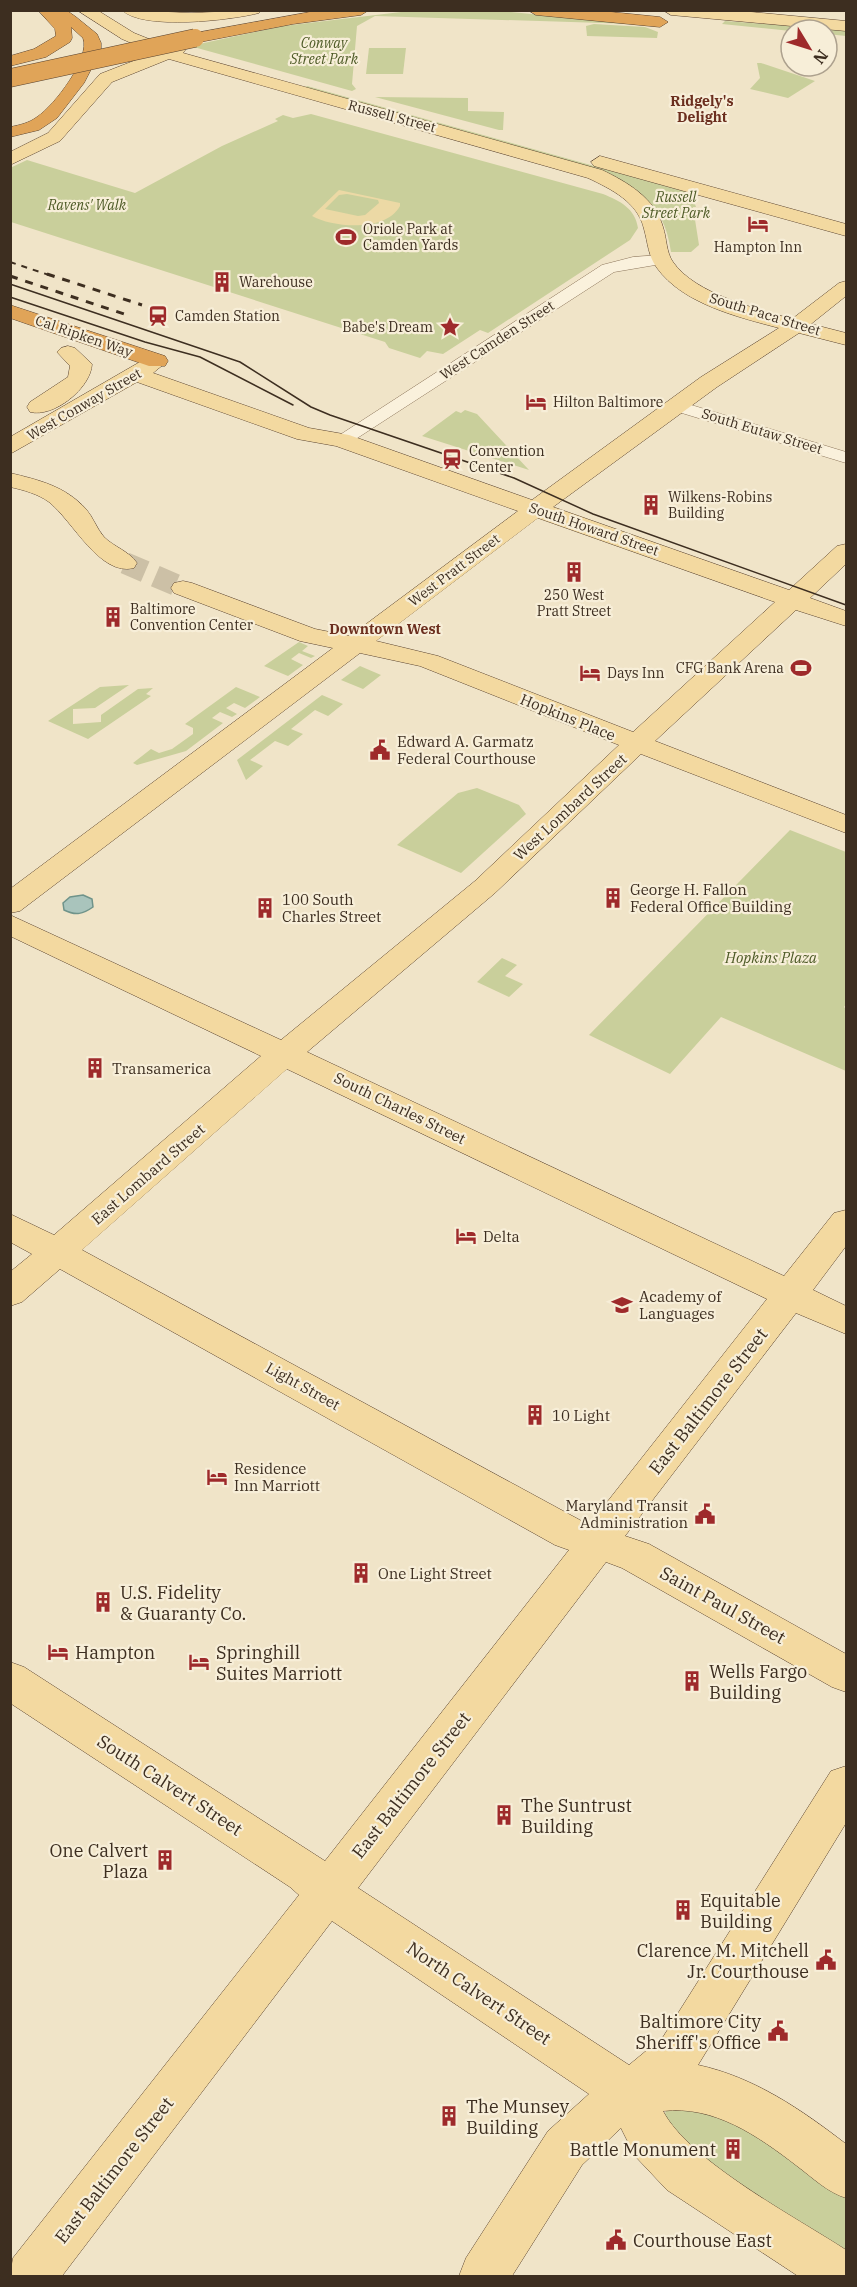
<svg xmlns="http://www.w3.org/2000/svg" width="857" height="2287" font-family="'IBM Plex Serif',serif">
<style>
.green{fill:#c9cf9b}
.sand{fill:#ecd9a5;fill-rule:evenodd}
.water{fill:#a9c4bc;stroke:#6f938a;stroke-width:1.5}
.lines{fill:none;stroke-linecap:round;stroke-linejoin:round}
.major-tunnel{stroke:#ccc0a6;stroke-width:22;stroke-dasharray:22 11;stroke-linecap:butt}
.minor-casing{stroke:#8d765c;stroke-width:1}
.major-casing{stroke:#5b4430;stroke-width:1}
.highway-casing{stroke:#5b4430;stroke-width:1}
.minor{fill:#faf1dc;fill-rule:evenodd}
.major{fill:#f3d9a0;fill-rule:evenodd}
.highway{fill:#e0a458;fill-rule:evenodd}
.tram{stroke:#3d2e20;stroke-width:1.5}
.rail-far1{stroke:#3d2e20;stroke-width:2;stroke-dasharray:6 6;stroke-linecap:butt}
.rail{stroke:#3d2e20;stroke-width:3;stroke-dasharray:8 8;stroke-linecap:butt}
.highway-bridge-casing{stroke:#5b4430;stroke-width:19;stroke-linecap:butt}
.highway-bridge{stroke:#e0a458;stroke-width:18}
.labels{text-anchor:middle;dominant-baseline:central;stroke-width:4.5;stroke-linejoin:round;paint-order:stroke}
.far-park-label{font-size:14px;font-style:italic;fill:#4d5a26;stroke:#f7eed8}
.far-neighbourhood-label{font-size:14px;font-weight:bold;fill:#6b2e1e;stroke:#f7eed8}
.far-street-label{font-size:14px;fill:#3d2e20;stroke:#f7eed8}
.far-poi-label{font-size:14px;fill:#3d2e20;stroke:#f7eed8;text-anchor:start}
.street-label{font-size:15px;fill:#3d2e20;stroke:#f7eed8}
.poi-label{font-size:15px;fill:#3d2e20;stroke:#f7eed8;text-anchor:start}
.park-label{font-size:15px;font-style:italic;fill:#4d5a26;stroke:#f7eed8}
.near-street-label{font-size:18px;fill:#3d2e20;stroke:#f7eed8}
.near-poi-label{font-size:18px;fill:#3d2e20;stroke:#f7eed8;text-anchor:start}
</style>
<rect width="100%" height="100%" fill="#f0e4c8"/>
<g class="green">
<path d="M 401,12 L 511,12 L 634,24 L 375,16 L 357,26 L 352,84 L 356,89 L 352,91 L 190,46 L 283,26 Z"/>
<path d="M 725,21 L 846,30 L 846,36 L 827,34 L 827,30 L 791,31 L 722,24 Z"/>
<path d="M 594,24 L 645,27 L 658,32 L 657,38 L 587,36 L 586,26 Z"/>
<path d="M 369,48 L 406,48 L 403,74 L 366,74 Z"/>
<path d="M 757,63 L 761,63 L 815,81 L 788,98 L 750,89 L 760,78 Z"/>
<path d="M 307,86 L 691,193 L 696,207 L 693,207 L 699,245 L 691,252 L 671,252 C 664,200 636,189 592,168 L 303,88 Z"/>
<path d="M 375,97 L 468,98 L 468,111 L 504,112 L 503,130 L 499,130 Z"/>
<path d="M 311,114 L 603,194 C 620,201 635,208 638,228 L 630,240 L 488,333 L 480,330 L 443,354 L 427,351 L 420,358 L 389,348 L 385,342 L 11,222 L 10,168 L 27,160 L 135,193 L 222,146 L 278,121 L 275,119 L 283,115 L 293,118 Z"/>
<path d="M 465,410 L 477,414 L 529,470 L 422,436 L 456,411 L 461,413 Z"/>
<path d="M 299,642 L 308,646 L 302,651 L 315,656 L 311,658 L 299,653 L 291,659 L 303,665 L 288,676 L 264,666 Z"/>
<path d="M 360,666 L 381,675 L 363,689 L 341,680 Z"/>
<path d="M 129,685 L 95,708 L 73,709 L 73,724 L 101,722 L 101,715 L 138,689 L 153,688 L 146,694 L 151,696 L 88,739 L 48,721 L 100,687 Z"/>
<path d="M 236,687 L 260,697 L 245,708 L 234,703 L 226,708 L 237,714 L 232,717 L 220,712 L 212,718 L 223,723 L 186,751 L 137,765 L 133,763 L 151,749 L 159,753 L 172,749 L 193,734 L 193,728 L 185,724 Z"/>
<path d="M 322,695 L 343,704 L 328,716 L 315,710 L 291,729 L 303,734 L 288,746 L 275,741 L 250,760 L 263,766 L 246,780 L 237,760 Z"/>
<path d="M 477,788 L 519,805 L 526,814 L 461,873 L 397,845 L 458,793 Z"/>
<path d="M 790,830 L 846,852 L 846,1004 L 844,1007 L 846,1009 L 846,1071 L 721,1017 L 670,1074 L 589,1035 Z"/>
<path d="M 502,958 L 517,965 L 505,976 L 523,984 L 509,997 L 477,982 Z"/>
<path d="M 702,2097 L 846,2194 L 846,2253 L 692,2159 L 666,2131 L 665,2113 L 669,2107 Z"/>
</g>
<path class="sand" d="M 339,190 L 400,203 L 400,206 C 386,232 334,228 312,216 ZM 347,194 L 378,200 L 379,203 L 365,215 L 358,216 L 325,209 L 339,195 Z"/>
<path class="water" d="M 83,895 L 92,899 L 93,907 C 83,914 76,916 64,910 L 63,903 L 70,897 Z"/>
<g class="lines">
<path class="major-tunnel" d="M 125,563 L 183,588"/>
<g class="minor-casing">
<g id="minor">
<path d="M 661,255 L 667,257 L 669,260 L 667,263 L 614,272 L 348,444 L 341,446 L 332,440 L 602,265 L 633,257 Z"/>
<path d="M 678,401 L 846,452 L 846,463 L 672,410 L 669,406 L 672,402 Z"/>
</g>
</g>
<g class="major-casing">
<g id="major">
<path d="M 77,10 L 97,10 L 134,33 L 169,47 L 184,45 L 186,49 L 183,53 L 190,55 L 602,170 C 627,182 655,198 663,227 C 667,239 666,252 673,262 C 695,294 757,309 792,319 L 839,283 L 846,281 L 846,296 L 811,324 L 846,333 L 846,345 L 799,333 L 717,387 L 553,507 L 789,590 L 837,546 L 846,544 L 846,564 L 810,598 L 846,611 L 846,626 L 796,610 L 655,741 L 846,815 L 846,833 L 641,754 L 495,893 L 307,1052 L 784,1276 L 834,1213 L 846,1210 L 846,1246 L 813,1290 L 846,1306 L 846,1334 L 796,1313 L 625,1536 L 649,1544 L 846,1654 L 846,1692 L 832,1687 L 622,1568 L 606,1562 L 358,1888 L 629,2065 L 663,2037 L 831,1771 L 846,1766 L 846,1823 L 698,2065 C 754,2077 802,2110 846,2144 L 846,2198 C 827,2192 813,2178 797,2166 C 758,2136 714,2105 663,2111 C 689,2161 797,2218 846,2250 L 846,2276 L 798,2276 L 667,2190 L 635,2156 L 621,2128 L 582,2165 L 512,2276 L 459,2276 L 466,2258 L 548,2131 L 589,2094 L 332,1921 L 62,2276 L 10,2276 L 13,2258 L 299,1895 L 290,1887 L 10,1703 L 10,1662 L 24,1667 L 325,1861 L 569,1550 L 555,1545 L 60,1269 L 22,1302 L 10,1306 L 10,1272 L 32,1254 L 10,1242 L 10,1214 L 54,1235 L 261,1056 L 10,936 L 10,915 L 281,1040 L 475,881 L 619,745 L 420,666 L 360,653 L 20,911 L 10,913 L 10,889 L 333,648 L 300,641 L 174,593 L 171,588 L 174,583 L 183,581 L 192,583 L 315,629 L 350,636 L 518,511 L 336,446 L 297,439 L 137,382 L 10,454 L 10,437 L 145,359 L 161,359 L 164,364 L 153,373 L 309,428 L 349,435 L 532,500 L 701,377 L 779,328 C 738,317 683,304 657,268 C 648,256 648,243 644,229 C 638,202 611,189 588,178 L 169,59 L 112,82 L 60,141 L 10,165 L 10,152 L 48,133 L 100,74 L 154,53 L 122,39 ZM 538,518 L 775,602 L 633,732 L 438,656 L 376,641 ZM 287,1069 L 767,1299 L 589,1525 L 82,1250 Z"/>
<path d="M 122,10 L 191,13 L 261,10 L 259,13 C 232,20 142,31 122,10 Z"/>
<path d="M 663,10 L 730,10 L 846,21 L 846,31 L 671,15 Z"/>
<path d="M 600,156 L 846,224 L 846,236 L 594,166 L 591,162 Z"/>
<path d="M 68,346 L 75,348 L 92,364 C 91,388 54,418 30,412 L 27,407 L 30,402 L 68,377 L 70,366 L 57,352 L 61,348 Z"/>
<path d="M 10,473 C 39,480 65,486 86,509 C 93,517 97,529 104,537 C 114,547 129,551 137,563 L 134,568 C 100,577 73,521 49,502 C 38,494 24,490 10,487 Z"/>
</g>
</g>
<g class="highway-casing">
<g id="highway">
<path d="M 38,10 L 66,10 L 76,17 L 97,34 L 101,43 L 101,50 L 84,83 L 57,118 L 39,130 L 10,137 L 10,127 C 20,125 29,123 37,117 C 54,106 91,58 83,38 L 71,27 L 72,38 L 70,42 L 46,57 L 10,66 L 10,56 L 34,49 L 56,36 L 55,29 Z"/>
<path d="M 321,10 L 369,10 L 361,15 L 293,24 L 195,43 L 187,38 L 195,33 Z"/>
<path d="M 528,10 L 591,10 L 660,17 L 668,22 L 660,27 L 536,15 Z"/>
<path d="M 10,305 L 165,356 L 168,361 L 165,366 L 149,366 L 10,318 Z"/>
</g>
</g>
<use href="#minor" class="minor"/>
<use href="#major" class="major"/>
<use href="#highway" class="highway"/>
<g class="tram">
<path d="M 10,284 L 240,362 L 311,407 L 330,415 L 514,478 L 593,514 L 846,605"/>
<path d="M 10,297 L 145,342 L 200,357 L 293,405"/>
</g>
<path class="rail-far1" d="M 10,262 L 52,276"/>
<g class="rail">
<path d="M 47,274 L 142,305"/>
<path d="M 10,276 L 124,314"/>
</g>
<g class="highway-bridge-casing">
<path id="highway-bridge" d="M 10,78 L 195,38"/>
</g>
<use href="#highway-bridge" class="highway-bridge"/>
</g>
<defs>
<g id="hotel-bare" transform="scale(1.62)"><path d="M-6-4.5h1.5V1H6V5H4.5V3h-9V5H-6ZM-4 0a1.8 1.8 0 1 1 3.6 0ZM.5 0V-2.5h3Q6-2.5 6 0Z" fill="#9e2a2b" stroke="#f7eed8" stroke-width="2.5" paint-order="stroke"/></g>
<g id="stadium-bare" transform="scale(1.62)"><path d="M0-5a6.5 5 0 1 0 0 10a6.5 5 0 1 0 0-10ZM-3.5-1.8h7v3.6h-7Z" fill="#9e2a2b" stroke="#f7eed8" stroke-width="2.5" paint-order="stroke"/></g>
<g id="building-bare" transform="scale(1.62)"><path d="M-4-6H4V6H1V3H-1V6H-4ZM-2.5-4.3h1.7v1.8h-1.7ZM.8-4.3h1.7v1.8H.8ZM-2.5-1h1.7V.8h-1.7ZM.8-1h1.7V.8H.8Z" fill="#9e2a2b" stroke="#f7eed8" stroke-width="2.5" paint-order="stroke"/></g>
<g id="station-bare" transform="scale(1.62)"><path d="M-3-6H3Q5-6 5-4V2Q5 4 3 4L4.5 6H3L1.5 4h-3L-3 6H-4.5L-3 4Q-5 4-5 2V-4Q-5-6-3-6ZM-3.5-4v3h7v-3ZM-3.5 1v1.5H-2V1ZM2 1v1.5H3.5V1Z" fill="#9e2a2b" stroke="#f7eed8" stroke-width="2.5" paint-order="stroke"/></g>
<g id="sight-bare" transform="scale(1.62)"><path d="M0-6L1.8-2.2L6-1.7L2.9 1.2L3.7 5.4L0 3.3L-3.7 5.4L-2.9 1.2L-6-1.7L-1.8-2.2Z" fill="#9e2a2b" stroke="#f7eed8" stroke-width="2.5" paint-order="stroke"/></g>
<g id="civic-bare" transform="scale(1.62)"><path d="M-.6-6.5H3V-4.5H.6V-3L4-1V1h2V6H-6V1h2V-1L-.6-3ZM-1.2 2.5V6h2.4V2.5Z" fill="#9e2a2b" stroke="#f7eed8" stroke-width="2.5" paint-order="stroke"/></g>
<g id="school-bare" transform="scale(1.62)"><path d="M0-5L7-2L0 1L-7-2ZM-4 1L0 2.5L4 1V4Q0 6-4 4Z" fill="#9e2a2b" stroke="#f7eed8" stroke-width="2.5" paint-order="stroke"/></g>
</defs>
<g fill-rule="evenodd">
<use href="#hotel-bare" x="758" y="224"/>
<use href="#stadium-bare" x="346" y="237"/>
<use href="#building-bare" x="222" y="282"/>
<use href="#station-bare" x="158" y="316"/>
<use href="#sight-bare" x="450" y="327"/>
<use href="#hotel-bare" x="536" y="402"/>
<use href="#station-bare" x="452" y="459"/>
<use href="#building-bare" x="651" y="505"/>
<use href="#building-bare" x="574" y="572"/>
<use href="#building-bare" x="113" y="617"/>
<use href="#stadium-bare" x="801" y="668"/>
<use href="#hotel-bare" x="590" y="673"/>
<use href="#civic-bare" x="380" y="750"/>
<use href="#building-bare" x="613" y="898"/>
<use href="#building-bare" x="265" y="908"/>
<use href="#building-bare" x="95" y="1068"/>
<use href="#hotel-bare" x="466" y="1236"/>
<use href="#school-bare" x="622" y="1305"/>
<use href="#building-bare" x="535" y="1415"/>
<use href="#hotel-bare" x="217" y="1477"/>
<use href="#civic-bare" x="705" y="1514"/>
<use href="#building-bare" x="361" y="1573"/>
<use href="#building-bare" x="103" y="1602"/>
<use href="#hotel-bare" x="58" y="1652"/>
<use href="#hotel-bare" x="199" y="1662"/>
<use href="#building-bare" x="692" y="1681"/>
<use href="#building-bare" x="504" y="1815"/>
<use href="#building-bare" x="165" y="1860"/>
<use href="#building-bare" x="683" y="1910"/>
<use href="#civic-bare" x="826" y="1960"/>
<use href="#civic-bare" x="778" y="2031"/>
<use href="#building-bare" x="449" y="2116"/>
<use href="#building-bare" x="733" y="2149"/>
<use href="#civic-bare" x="616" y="2240"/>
</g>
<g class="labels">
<g class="far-park-label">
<text x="324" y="43">Conway<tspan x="324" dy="16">Street Park</tspan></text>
<text x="676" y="197">Russell<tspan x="676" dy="16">Street Park</tspan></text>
<text x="87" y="205">Ravens' Walk</text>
</g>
<g class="far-neighbourhood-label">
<text x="702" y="101">Ridgely's<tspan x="702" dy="16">Delight</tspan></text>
<text x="385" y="629">Downtown West</text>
</g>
<g class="far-street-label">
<text transform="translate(392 116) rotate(15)">Russell Street</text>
<text transform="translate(765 314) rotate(17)">South Paca Street</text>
<text transform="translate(84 336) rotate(19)">Cal Ripken Way</text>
<text transform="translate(497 340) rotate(-33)">West Camden Street</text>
<text transform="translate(84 404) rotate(-30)">West Conway Street</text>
<text transform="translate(762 431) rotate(17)">South Eutaw Street</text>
<text transform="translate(594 529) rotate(19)">South Howard Street</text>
<text transform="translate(454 570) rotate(-37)">West Pratt Street</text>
</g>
<g class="far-poi-label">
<text x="363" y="229">Oriole Park at<tspan x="363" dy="16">Camden Yards</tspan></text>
<text x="758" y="247" text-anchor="middle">Hampton Inn</text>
<text x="239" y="282">Warehouse</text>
<text x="175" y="316">Camden Station</text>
<text x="433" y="327" text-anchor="end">Babe's Dream</text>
<text x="553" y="402">Hilton Baltimore</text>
<text x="469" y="451">Convention<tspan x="469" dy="16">Center</tspan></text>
<text x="668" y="497">Wilkens-Robins<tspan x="668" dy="16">Building</tspan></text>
<text x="574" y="595" text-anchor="middle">250 West<tspan x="574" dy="16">Pratt Street</tspan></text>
<text x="130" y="609">Baltimore<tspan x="130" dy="16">Convention Center</tspan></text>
<text x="784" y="668" text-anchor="end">CFG Bank Arena</text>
<text x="607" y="673">Days Inn</text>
</g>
<g class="street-label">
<text transform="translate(568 717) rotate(22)">Hopkins Place</text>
<text transform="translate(570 807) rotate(-43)">West Lombard Street</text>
<text transform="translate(400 1108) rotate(26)">South Charles Street</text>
<text transform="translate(148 1174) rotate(-41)">East Lombard Street</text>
<text transform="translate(303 1386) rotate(29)">Light Street</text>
</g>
<g class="poi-label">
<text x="397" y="741">Edward A. Garmatz<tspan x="397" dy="17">Federal Courthouse</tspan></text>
<text x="630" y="889">George H. Fallon<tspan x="630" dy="17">Federal Office Building</tspan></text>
<text x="282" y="899">100 South<tspan x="282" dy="17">Charles Street</tspan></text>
<text x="112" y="1068">Transamerica</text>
<text x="483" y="1236">Delta</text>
<text x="639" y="1296">Academy of<tspan x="639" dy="17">Languages</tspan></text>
<text x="552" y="1415">10 Light</text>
<text x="234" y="1468">Residence<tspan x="234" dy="17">Inn Marriott</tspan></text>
<text x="688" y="1505" text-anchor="end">Maryland Transit<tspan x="688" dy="17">Administration</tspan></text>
<text x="378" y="1573">One Light Street</text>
</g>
<g class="park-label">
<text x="771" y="957">Hopkins Plaza</text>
</g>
<g class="near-street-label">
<text transform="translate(708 1401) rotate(-52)">East Baltimore Street</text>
<text transform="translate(723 1605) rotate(29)">Saint Paul Street</text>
<text transform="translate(170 1785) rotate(33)">South Calvert Street</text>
<text transform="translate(411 1785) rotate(-52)">East Baltimore Street</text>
<text transform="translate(479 1993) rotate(34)">North Calvert Street</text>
<text transform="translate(114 2170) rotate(-52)">East Baltimore Street</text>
</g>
<g class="near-poi-label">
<text x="120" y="1592">U.S. Fidelity<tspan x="120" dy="21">&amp; Guaranty Co.</tspan></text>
<text x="75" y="1652">Hampton</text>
<text x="216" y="1652">Springhill<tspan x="216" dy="21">Suites Marriott</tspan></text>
<text x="709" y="1671">Wells Fargo<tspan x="709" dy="21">Building</tspan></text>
<text x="521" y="1805">The Suntrust<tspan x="521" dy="21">Building</tspan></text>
<text x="148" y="1850" text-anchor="end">One Calvert<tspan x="148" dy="21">Plaza</tspan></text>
<text x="700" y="1900">Equitable<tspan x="700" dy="21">Building</tspan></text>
<text x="809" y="1950" text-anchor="end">Clarence M. Mitchell<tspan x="809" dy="21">Jr. Courthouse</tspan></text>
<text x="761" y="2021" text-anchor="end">Baltimore City<tspan x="761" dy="21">Sheriff's Office</tspan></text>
<text x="466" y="2106">The Munsey<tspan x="466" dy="21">Building</tspan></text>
<text x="716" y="2149" text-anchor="end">Battle Monument</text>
<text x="633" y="2240">Courthouse East</text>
</g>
</g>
<rect width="857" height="2287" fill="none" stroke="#3d2e20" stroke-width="24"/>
<g transform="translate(809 48) rotate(128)"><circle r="28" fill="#f7eed8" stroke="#ada18e" stroke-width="1.5"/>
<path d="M0-4.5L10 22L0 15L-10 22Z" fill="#9e2a2b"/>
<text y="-9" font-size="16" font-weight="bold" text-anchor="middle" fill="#3d2e20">N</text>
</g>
</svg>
